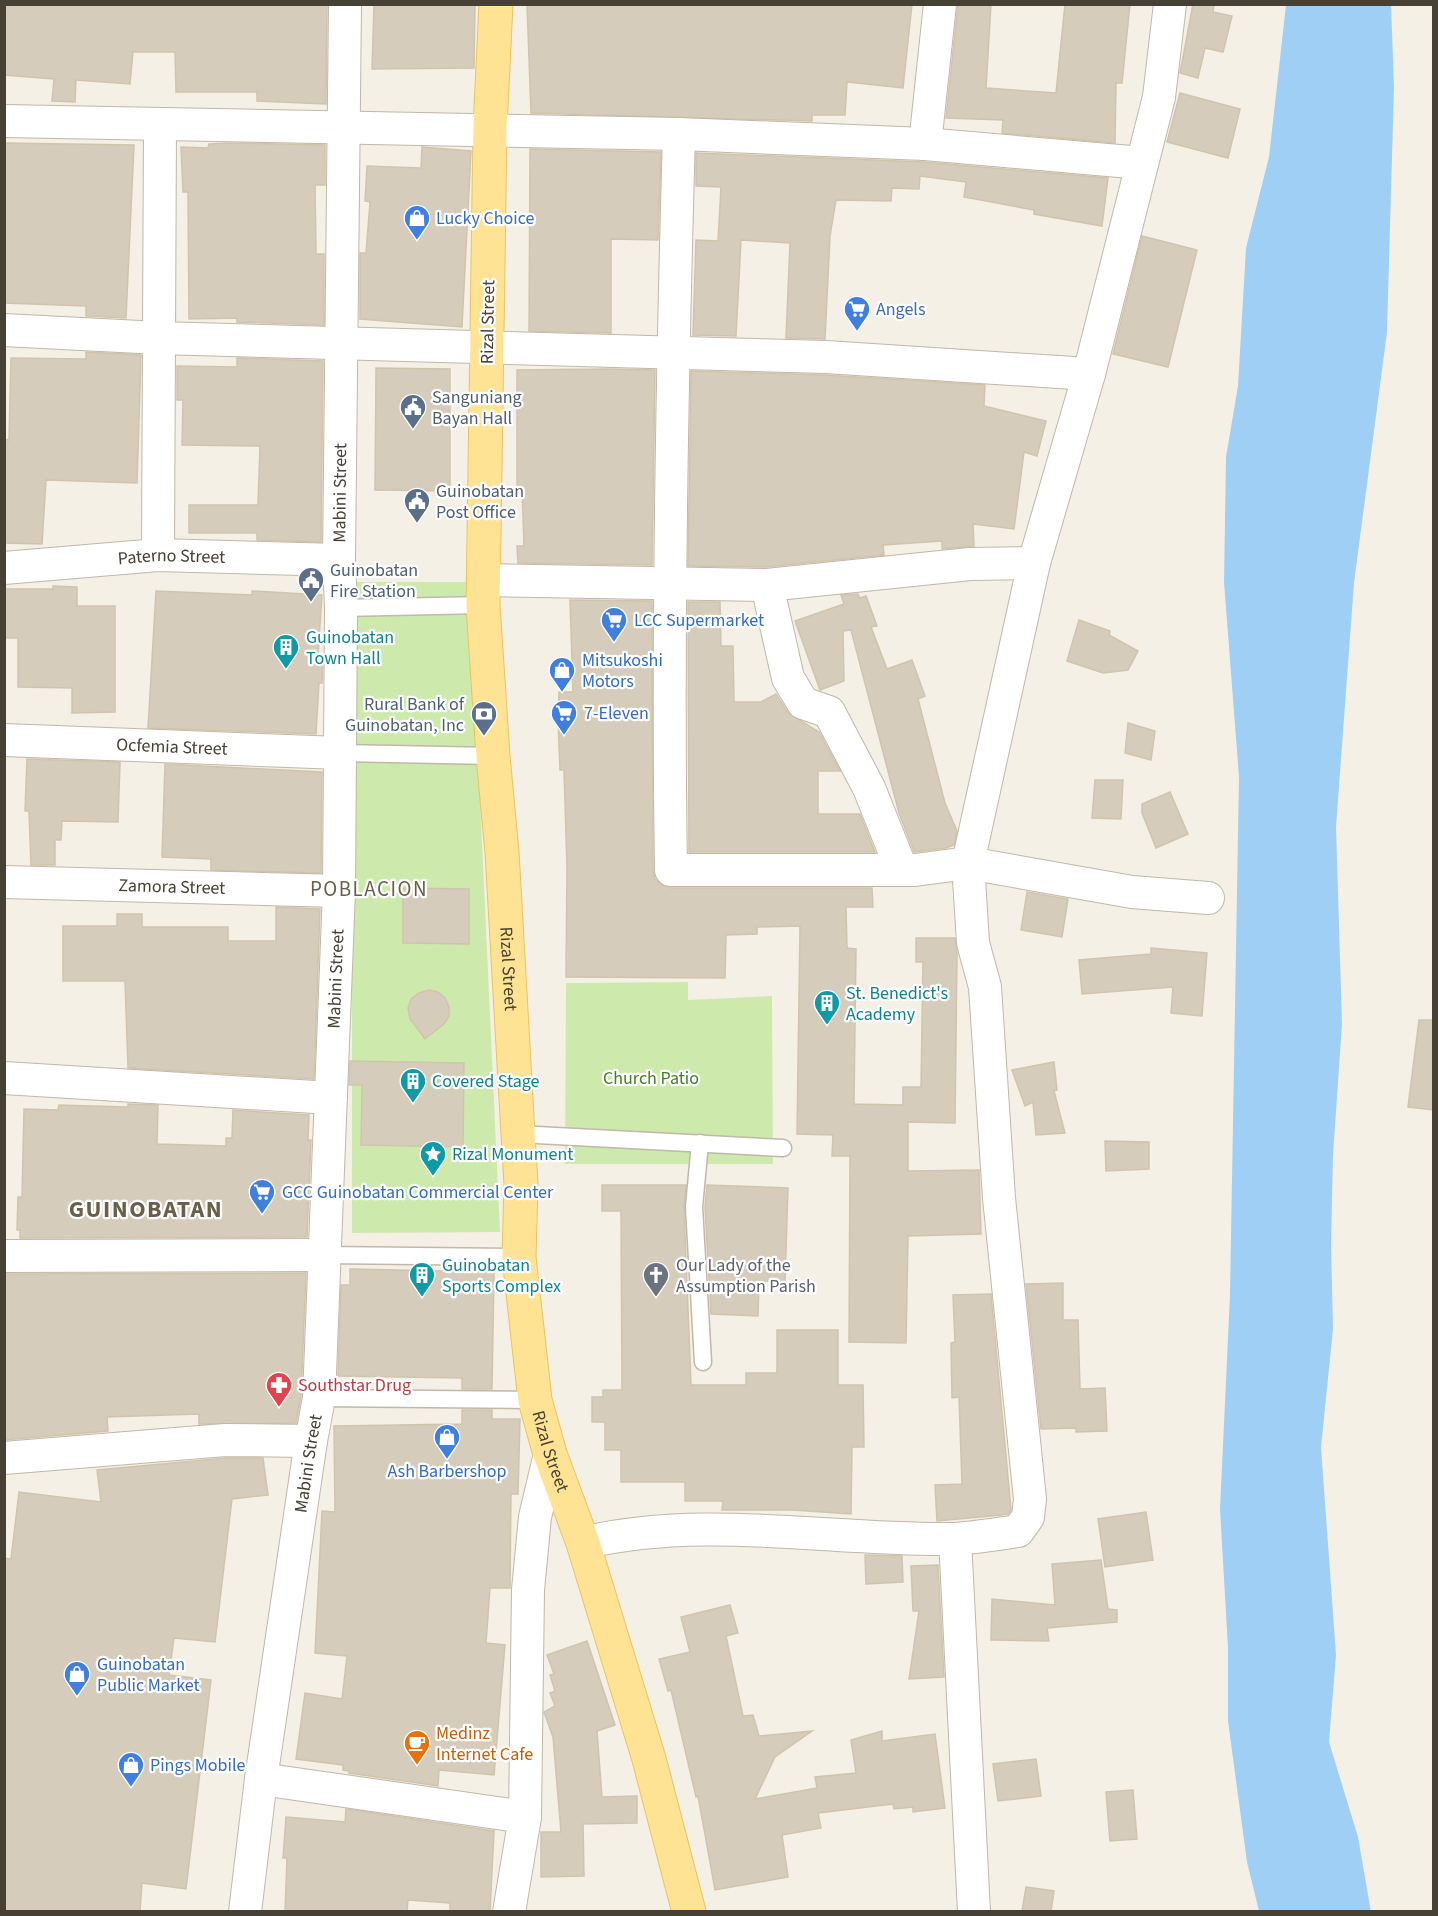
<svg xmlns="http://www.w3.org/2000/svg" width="1438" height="1916" font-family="'Source Sans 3',sans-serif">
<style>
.green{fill:#cdeaac}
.water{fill:#9fcff4}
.building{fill:#d6ccbb;stroke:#d1c4ad;stroke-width:1.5}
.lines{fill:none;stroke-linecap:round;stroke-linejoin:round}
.service-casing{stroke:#c0b8a8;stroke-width:19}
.minor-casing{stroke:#c0b8a8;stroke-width:34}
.primary-casing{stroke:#eac35e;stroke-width:35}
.service{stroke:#fff;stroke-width:16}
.minor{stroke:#fff;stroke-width:32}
.primary{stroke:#ffe394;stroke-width:33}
.labels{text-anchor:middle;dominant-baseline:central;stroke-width:4.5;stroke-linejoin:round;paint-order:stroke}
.shop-label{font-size:18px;fill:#366cbe;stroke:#fff;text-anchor:start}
.street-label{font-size:18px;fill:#474035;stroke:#fff}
.service-label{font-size:18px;fill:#4e5e75;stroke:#fff;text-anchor:start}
.culture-label{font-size:18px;fill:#0d838f;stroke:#fff;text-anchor:start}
.park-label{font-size:18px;fill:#447c25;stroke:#fff}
.worship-label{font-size:18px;fill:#5b616d;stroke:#fff;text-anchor:start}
.health-label{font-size:18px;fill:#be3a42;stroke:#fff;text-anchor:start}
.food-label{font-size:18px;fill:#c56008;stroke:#fff;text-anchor:start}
.quarter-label{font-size:21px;letter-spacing:1.5px;fill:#6a5f4b;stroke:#fff}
.district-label{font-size:24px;font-weight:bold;letter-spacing:1.5px;fill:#6a5f4b;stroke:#fff}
</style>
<rect width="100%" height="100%" fill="#f4f0e6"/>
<g class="green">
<path d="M 352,582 L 470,582 L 500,1232 L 352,1233 Z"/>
<path d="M 688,982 L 688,1000 L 772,996 L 773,1164 L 565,1164 L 566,983 Z"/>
</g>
<path class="water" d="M 1286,5 L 1391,5 L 1394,87 L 1387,332 L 1354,583 L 1336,827 L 1342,1024 L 1333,1155 L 1331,1245 L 1333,1329 L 1321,1447 L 1336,1655 L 1329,1742 L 1358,1837 L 1371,1912 L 1259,1911 L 1247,1862 L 1228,1721 L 1228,1648 L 1220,1509 L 1230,1295 L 1239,777 L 1224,582 L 1226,457 L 1238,386 L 1246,248 L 1269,157 Z"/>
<g class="building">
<path d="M 4,4 L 327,4 L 326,104 L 257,101 L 257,92 L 176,92 L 175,52 L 133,52 L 130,84 L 76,80 L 75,102 L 52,101 L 54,79 L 4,75 Z"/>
<path d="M 374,4 L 475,4 L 474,68 L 372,69 Z"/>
<path d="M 527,4 L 912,4 L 903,88 L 847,82 L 845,115 L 812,115 L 812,121 L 531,113 Z"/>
<path d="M 958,4 L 991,4 L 986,88 L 1056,93 L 1065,4 L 1130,4 L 1122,83 L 1116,83 L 1115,143 L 1002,133 L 1003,120 L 946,118 Z"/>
<path d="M 1193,4 L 1214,4 L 1213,12 L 1232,16 L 1223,52 L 1205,48 L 1198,78 L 1180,73 Z"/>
<path d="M 1180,93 L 1240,109 L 1228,158 L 1167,142 Z"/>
<path d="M 4,143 L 134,145 L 126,318 L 86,316 L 86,306 L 4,303 Z"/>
<path d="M 228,143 L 325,145 L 325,185 L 315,185 L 316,254 L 324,254 L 324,325 L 237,322 L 237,318 L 189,319 L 188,192 L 183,192 L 181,147 L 208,148 L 209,144 Z"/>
<path d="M 422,147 L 471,151 L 462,327 L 360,319 L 360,253 L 366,253 L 370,202 L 365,201 L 367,166 L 421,168 Z"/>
<path d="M 530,149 L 661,152 L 658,240 L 611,239 L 611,333 L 529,331 Z"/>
<path d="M 696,153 L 924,162 L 1108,178 L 1102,226 L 1034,214 L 1034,210 L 964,197 L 966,182 L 920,176 L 919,189 L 892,188 L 891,201 L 836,200 L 830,236 L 825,339 L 786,338 L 790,243 L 741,240 L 736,336 L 693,335 L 696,240 L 718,241 L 721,187 L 696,186 Z"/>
<path d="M 1142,236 L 1197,250 L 1168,367 L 1113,354 Z"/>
<path d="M 86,352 L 141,355 L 137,483 L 46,480 L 42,544 L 4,543 L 4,439 L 9,440 L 11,358 L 86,359 Z"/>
<path d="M 237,358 L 323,361 L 321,542 L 257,540 L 257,533 L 189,533 L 189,505 L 258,505 L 260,446 L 182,445 L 183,400 L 177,400 L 177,366 L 237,367 Z"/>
<path d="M 376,368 L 450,369 L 450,491 L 375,490 Z"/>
<path d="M 608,369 L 655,370 L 652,565 L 518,563 L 517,546 L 524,546 L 522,487 L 517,487 L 517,370 Z"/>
<path d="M 691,371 L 825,375 L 985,385 L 984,406 L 1046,421 L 1037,456 L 1024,452 L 1014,529 L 973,524 L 974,546 L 942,549 L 942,541 L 883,545 L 884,555 L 766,567 L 688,566 Z"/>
<path d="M 53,586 L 77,587 L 77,606 L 115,606 L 115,712 L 72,713 L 72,688 L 18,687 L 18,638 L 4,638 L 4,589 L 53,589 Z"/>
<path d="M 156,591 L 252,595 L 252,591 L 322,595 L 318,656 L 323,656 L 322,683 L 319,683 L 316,734 L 148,728 Z"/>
<path d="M 858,594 L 860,598 L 866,596 L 877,626 L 871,627 L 887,669 L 912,660 L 925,696 L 918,699 L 945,803 L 957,831 L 954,845 L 946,848 L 914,852 L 899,813 L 851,630 L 843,631 L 844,681 L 820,690 L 795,621 L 844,604 L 841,595 Z"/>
<path d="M 570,600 L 652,601 L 653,870 L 655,879 L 662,885 L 671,888 L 872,888 L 873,907 L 846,907 L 847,948 L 856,949 L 854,1104 L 903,1105 L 903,1087 L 921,1087 L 923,962 L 916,962 L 916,938 L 955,938 L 957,954 L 955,1123 L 908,1122 L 908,1171 L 979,1170 L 981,1234 L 908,1236 L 906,1343 L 849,1342 L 850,1156 L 832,1156 L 833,1135 L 797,1134 L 800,926 L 757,927 L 757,934 L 726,935 L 725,978 L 566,977 L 567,868 L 564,770 L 560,770 L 558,720 L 559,692 L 573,692 Z"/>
<path d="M 688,602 L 720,602 L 721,646 L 733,646 L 734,702 L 761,702 L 776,694 L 788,713 L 819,732 L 840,771 L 818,771 L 818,814 L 860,814 L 875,852 L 689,852 Z"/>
<path d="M 1079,620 L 1110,631 L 1109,635 L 1138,651 L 1128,670 L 1103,673 L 1067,661 Z"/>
<path d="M 1128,723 L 1155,731 L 1151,760 L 1125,753 Z"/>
<path d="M 27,759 L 120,762 L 118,822 L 62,821 L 61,840 L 55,840 L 55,865 L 31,865 L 29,811 L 25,811 Z"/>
<path d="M 165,764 L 322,772 L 321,873 L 211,870 L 211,859 L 162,857 Z"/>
<path d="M 1095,780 L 1123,780 L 1121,819 L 1092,818 Z"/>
<path d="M 1170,792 L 1188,834 L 1156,848 L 1142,813 L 1142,804 Z"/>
<path d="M 403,888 L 469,889 L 469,944 L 403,943 Z"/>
<path d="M 1027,892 L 1068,899 L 1062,937 L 1021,930 Z"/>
<path d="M 276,907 L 320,909 L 314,1079 L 128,1068 L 125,981 L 63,981 L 63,926 L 117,926 L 117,914 L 142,914 L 142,927 L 228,927 L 228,941 L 276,941 Z"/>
<path d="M 1151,948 L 1207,953 L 1202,1016 L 1171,1013 L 1173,987 L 1082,994 L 1079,960 L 1151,954 Z"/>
<path d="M 429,990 L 438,992 L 445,998 L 449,1007 L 449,1016 L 444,1024 L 425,1039 L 410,1019 L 408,1008 L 411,999 L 419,993 Z"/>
<path d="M 1419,1020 L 1434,1020 L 1434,1110 L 1408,1107 Z"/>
<path d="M 350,1061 L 464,1063 L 463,1147 L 361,1145 L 362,1085 L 349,1085 Z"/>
<path d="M 1054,1062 L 1057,1090 L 1054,1091 L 1065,1133 L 1036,1135 L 1033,1102 L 1025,1106 L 1012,1070 Z"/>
<path d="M 128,1104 L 158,1105 L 157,1144 L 226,1146 L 226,1138 L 232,1138 L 233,1110 L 309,1115 L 308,1140 L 311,1140 L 307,1237 L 20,1238 L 20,1230 L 17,1230 L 18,1197 L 22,1197 L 24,1109 L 58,1110 L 59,1105 L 128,1107 Z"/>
<path d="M 1105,1141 L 1149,1142 L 1149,1169 L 1106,1171 Z"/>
<path d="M 602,1185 L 686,1185 L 684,1208 L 691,1385 L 746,1385 L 746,1373 L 777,1373 L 777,1330 L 838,1330 L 838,1385 L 863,1385 L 864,1447 L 852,1447 L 851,1514 L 792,1510 L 722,1510 L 723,1501 L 685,1501 L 685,1482 L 621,1482 L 621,1450 L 605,1450 L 605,1422 L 592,1422 L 592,1397 L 603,1397 L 603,1390 L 622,1390 L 621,1211 L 602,1211 Z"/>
<path d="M 707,1185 L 788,1188 L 785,1282 L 759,1281 L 758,1316 L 711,1314 L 705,1207 Z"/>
<path d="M 350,1269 L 494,1272 L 492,1389 L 462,1389 L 462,1378 L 338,1376 L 341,1285 L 350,1285 Z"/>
<path d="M 306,1273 L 301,1396 L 296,1423 L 199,1424 L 199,1414 L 107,1417 L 108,1431 L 4,1440 L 4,1274 Z"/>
<path d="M 1063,1283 L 1063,1320 L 1078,1320 L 1080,1389 L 1105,1388 L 1107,1431 L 1076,1432 L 1076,1428 L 1041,1429 L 1026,1284 Z"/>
<path d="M 991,1294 L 1011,1510 L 1008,1514 L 1001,1515 L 937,1521 L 935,1485 L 962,1484 L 959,1397 L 952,1398 L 951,1343 L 955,1342 L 953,1295 Z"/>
<path d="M 462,1410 L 492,1410 L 492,1419 L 520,1419 L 518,1494 L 511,1494 L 510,1588 L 490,1588 L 486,1643 L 505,1645 L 494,1775 L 439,1770 L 438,1786 L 349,1773 L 349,1771 L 343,1770 L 343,1765 L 296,1759 L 305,1693 L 342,1699 L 347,1656 L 315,1653 L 322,1511 L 335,1512 L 334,1426 L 462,1424 Z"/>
<path d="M 226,1458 L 263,1458 L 268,1495 L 232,1499 L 215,1642 L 174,1638 L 169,1675 L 211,1680 L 186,1889 L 142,1883 L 140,1911 L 4,1911 L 4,1558 L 11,1559 L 19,1492 L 101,1502 L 97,1470 Z"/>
<path d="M 1146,1512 L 1153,1560 L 1105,1567 L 1098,1519 Z"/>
<path d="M 865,1555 L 902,1556 L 903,1582 L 866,1584 Z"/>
<path d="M 1101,1560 L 1108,1609 L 1117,1610 L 1117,1622 L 1047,1628 L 1049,1641 L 991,1640 L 992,1599 L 1055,1605 L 1052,1564 Z"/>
<path d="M 938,1565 L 944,1677 L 909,1679 L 919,1611 L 913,1611 L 911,1566 Z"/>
<path d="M 730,1605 L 738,1633 L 726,1636 L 743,1716 L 753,1715 L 759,1736 L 812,1731 L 775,1757 L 755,1799 L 817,1788 L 815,1777 L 856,1773 L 851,1740 L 882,1731 L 882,1741 L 935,1734 L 945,1808 L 913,1812 L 913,1807 L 894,1809 L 893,1804 L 818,1813 L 821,1828 L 782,1835 L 788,1877 L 715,1890 L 698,1796 L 696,1797 L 671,1690 L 668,1691 L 659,1659 L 690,1652 L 681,1617 Z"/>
<path d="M 587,1641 L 615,1725 L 597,1731 L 602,1797 L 637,1796 L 637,1823 L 583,1824 L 584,1876 L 541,1877 L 541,1832 L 561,1832 L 553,1737 L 544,1712 L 555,1706 L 550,1693 L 555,1691 L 550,1675 L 554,1674 L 547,1655 Z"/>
<path d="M 1036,1759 L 1041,1796 L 998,1801 L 993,1764 Z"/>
<path d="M 1133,1790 L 1137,1839 L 1110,1841 L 1106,1792 Z"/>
<path d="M 346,1809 L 494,1831 L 490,1911 L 450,1911 L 450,1903 L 408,1900 L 407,1911 L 285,1911 L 287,1858 L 283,1858 L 286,1817 L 345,1822 Z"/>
<path d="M 1026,1887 L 1054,1891 L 1051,1911 L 1022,1911 Z"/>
</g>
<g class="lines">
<g class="service-casing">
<g id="service">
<path d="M 341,608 L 483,605"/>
<path d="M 340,753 L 493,756"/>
<path d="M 518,1134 L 783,1148"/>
<path d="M 700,1143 L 694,1207 L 703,1362"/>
<path d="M 325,1255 L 519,1257"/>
<path d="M 319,1398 L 535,1400"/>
</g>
</g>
<g class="minor-casing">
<g id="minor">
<path d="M 4,121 L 679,134 L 925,144 L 1142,163"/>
<path d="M 679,134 C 672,379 667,625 671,870 L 915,870 L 968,863 L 1132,892 L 1208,898"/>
<path d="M 925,144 L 940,4"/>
<path d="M 4,330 L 159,338 L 826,357 L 1089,374"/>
<path d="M 158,555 L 160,125"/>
<path id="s1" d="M 4,568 L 158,555 L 339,560"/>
<path d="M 484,580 L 767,585 L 970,564 L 1034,563"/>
<path d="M 767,585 L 788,678 L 803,703 L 829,712 L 869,788 L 901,868"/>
<path id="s2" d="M 4,740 L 340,753"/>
<path id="s3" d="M 4,882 L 339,891"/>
<path d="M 4,1078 L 331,1098"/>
<path d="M 4,1256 L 325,1255"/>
<path d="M 4,1458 L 225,1440 L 311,1441"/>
<path d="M 955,1539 L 974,1912"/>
<path d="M 583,1543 C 705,1514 830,1541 954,1539 C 975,1538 997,1534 1018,1531 L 1028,1517 L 1030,1499 L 999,1198 L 985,987 L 973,943 L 968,863 L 1034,563 L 1089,374 L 1159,97 L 1170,4"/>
<path d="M 261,1779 L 525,1817"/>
<path id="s4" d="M 245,1912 L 261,1779 L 311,1441 L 319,1398 L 339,891 L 341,608 L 339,560 L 345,4"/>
<path d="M 509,1912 L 525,1817 L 528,1590 L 535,1517 L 550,1454"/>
</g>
</g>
<g class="primary-casing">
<g id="primary">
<path id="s5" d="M 496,4 L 490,128 L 483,605 L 493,756 L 502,852 L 518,1134 L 521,1184 L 519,1257 L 535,1400 L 550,1454 L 583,1543 L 649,1759 L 689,1912"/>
</g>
</g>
<use href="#service" class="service"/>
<use href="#minor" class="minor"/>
<use href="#primary" class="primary"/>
</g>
<defs>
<g id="shop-pin" transform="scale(1.35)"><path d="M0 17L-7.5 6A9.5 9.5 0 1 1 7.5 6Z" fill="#3f7fe0" stroke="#fff"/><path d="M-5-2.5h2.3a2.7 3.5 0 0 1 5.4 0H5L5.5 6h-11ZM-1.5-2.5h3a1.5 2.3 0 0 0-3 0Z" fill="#fff"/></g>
<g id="supermarket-pin" transform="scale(1.35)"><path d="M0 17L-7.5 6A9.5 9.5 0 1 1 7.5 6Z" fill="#3f7fe0" stroke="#fff"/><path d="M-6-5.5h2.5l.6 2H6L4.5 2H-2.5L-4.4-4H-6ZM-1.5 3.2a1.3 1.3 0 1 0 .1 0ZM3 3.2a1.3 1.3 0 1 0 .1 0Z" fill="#fff"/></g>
<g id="civic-pin" transform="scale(1.35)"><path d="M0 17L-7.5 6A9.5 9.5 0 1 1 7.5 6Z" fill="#5c6f8a" stroke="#fff"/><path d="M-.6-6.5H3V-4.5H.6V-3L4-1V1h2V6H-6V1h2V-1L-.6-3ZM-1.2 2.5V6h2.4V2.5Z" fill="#fff"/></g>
<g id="building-pin" transform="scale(1.35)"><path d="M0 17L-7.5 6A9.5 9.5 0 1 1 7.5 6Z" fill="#0f9aa8" stroke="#fff"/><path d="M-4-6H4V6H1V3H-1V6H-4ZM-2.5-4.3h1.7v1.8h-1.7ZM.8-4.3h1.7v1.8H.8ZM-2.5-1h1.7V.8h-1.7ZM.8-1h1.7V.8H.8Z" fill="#fff"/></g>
<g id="bank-pin" transform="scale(1.35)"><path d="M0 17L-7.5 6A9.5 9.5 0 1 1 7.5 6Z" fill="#5c6f8a" stroke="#fff"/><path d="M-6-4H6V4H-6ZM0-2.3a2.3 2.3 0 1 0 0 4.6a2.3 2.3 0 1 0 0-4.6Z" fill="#fff"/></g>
<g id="sight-pin" transform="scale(1.35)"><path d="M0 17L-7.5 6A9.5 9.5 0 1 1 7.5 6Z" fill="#0f9aa8" stroke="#fff"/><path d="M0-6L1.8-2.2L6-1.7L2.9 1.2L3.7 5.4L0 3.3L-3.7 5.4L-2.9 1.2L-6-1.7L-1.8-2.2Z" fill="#fff"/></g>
<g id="church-pin" transform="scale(1.35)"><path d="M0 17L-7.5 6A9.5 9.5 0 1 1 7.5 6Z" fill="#6b7280" stroke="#fff"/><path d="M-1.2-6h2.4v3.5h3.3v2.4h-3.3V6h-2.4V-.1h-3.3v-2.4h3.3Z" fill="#fff"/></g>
<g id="pharmacy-pin" transform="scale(1.35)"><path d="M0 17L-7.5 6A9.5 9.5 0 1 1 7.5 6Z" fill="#e0444e" stroke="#fff"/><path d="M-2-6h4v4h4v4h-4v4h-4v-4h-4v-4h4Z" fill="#fff"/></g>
<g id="cafe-pin" transform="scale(1.35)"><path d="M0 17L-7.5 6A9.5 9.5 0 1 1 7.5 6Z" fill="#e8710a" stroke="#fff"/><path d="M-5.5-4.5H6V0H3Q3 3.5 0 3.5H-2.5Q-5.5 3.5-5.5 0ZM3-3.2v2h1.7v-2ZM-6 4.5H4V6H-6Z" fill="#fff"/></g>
</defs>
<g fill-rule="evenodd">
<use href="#shop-pin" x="417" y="218"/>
<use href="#supermarket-pin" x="857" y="309"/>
<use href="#civic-pin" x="413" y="407"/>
<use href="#civic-pin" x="417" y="501"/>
<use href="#civic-pin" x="311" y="580"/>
<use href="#supermarket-pin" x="614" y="620"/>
<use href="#building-pin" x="286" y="647"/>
<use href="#shop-pin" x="562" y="670"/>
<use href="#supermarket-pin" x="564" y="713"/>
<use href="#bank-pin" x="484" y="714"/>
<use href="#building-pin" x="827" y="1003"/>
<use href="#building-pin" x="413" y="1081"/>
<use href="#sight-pin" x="433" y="1154"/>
<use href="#supermarket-pin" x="262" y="1192"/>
<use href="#building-pin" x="422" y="1275"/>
<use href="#church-pin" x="656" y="1275"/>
<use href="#pharmacy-pin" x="279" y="1385"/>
<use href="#shop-pin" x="447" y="1437"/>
<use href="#shop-pin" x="77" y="1674"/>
<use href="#cafe-pin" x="417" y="1743"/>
<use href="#shop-pin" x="131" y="1765"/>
</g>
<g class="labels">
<g class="shop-label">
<text x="436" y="218">Lucky Choice</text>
<text x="876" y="309">Angels</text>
<text x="634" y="620">LCC Supermarket</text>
<text x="582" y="660">Mitsukoshi<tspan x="582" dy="21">Motors</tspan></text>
<text x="584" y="713">7-Eleven</text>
<text x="282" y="1192">GCC Guinobatan Commercial Center</text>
<text x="447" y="1471" text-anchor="middle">Ash Barbershop</text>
<text x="97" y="1664">Guinobatan<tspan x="97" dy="21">Public Market</tspan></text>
<text x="150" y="1765">Pings Mobile</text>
</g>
<g class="street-label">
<text transform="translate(488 322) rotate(-89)">Rizal Street</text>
<text stroke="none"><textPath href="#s4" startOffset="1425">Mabini Street</textPath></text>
<text stroke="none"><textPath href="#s1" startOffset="168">Paterno Street</textPath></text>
<text stroke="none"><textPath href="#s2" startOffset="168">Ocfemia Street</textPath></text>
<text stroke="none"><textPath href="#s3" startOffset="168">Zamora Street</textPath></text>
<text stroke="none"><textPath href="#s5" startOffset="966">Rizal Street</textPath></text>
<text stroke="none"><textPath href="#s4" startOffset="939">Mabini Street</textPath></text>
<text stroke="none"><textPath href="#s5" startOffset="1452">Rizal Street</textPath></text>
<text stroke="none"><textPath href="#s4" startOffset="453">Mabini Street</textPath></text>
</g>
<g class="service-label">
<text x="432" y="397">Sanguniang<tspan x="432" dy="21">Bayan Hall</tspan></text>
<text x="436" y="491">Guinobatan<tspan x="436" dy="21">Post Office</tspan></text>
<text x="330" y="570">Guinobatan<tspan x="330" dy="21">Fire Station</tspan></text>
<text x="464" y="704" text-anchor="end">Rural Bank of<tspan x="464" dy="21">Guinobatan, Inc</tspan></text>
</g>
<g class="culture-label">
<text x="306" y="637">Guinobatan<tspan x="306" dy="21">Town Hall</tspan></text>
<text x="846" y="993">St. Benedict's<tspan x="846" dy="21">Academy</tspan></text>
<text x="432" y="1081">Covered Stage</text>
<text x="452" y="1154">Rizal Monument</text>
<text x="442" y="1265">Guinobatan<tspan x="442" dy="21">Sports Complex</tspan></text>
</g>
<g class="park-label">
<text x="651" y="1078">Church Patio</text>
</g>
<g class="worship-label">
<text x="676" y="1265">Our Lady of the<tspan x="676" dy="21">Assumption Parish</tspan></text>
</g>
<g class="health-label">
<text x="298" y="1385">Southstar Drug</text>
</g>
<g class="food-label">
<text x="436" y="1733">Medinz<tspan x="436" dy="21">Internet Cafe</tspan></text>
</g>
<g class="quarter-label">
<text x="369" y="889">POBLACION</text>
</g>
<g class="district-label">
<text x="146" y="1209">GUINOBATAN</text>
</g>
</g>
<rect width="1438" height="1916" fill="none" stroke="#474035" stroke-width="12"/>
</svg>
